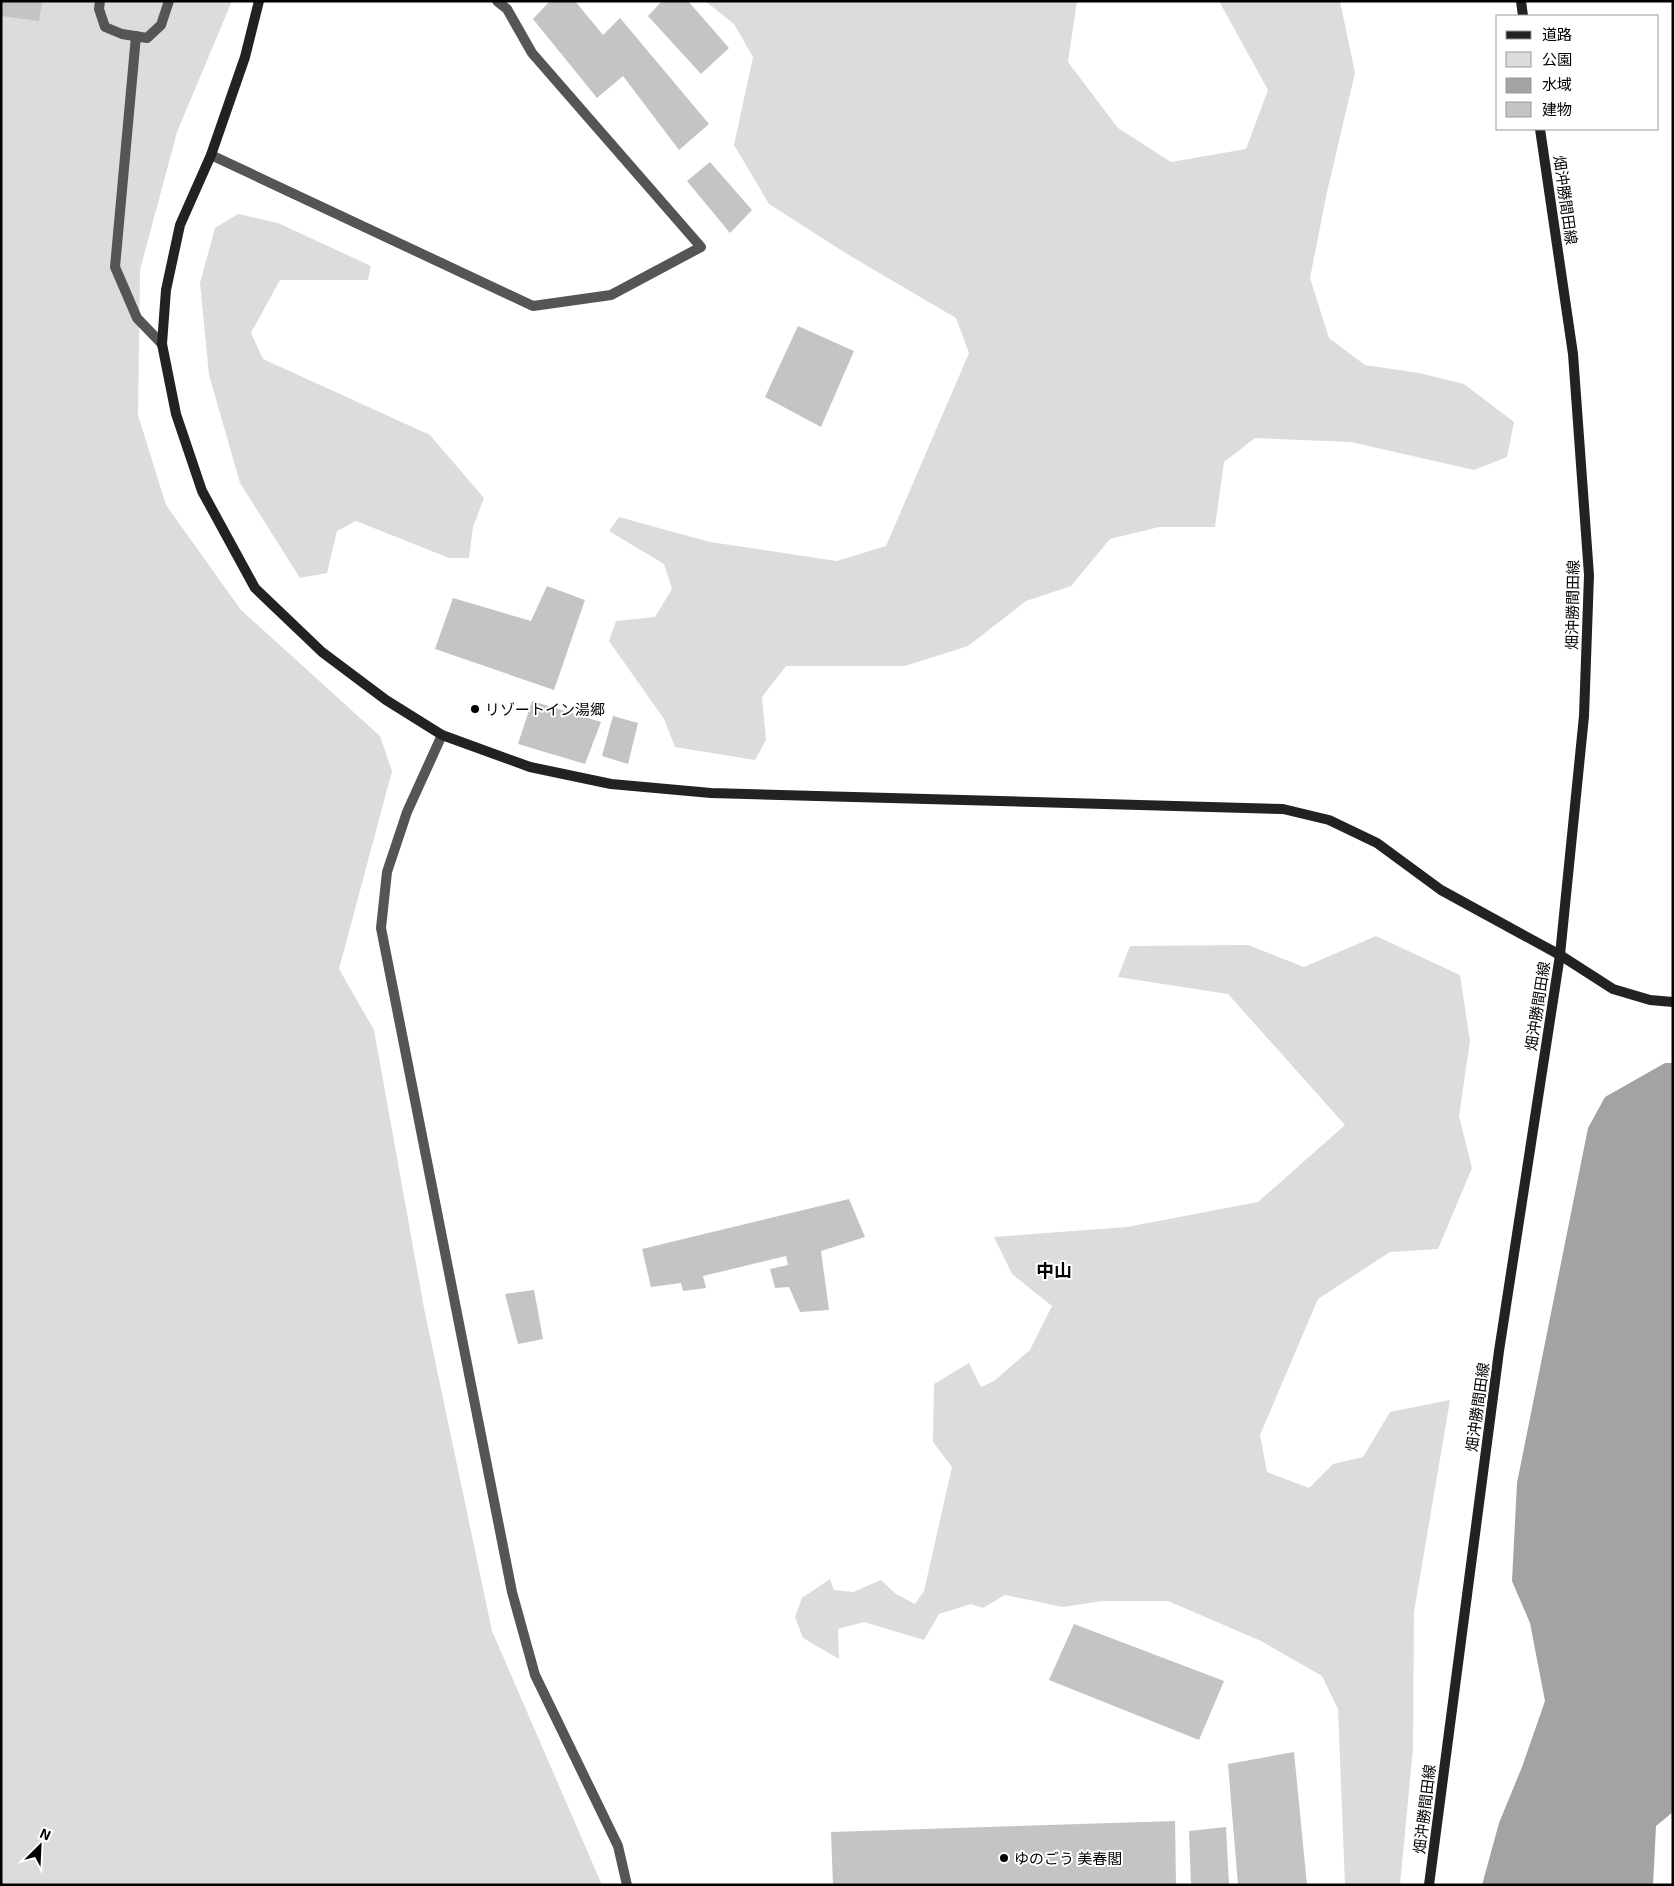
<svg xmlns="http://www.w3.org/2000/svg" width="1674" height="1886" font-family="'Exo 2','Noto Sans JP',sans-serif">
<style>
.green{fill:#dcdcdc}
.water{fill:#a3a3a3}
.building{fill:#c4c4c4}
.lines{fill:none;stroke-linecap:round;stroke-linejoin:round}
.street{stroke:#555;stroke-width:10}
.secondary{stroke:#222;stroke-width:10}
.poi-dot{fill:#000;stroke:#fff;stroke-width:2}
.labels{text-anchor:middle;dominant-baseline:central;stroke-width:4;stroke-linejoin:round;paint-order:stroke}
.street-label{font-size:15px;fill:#000;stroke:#fff}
.poi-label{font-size:15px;fill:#000;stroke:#fff;text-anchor:start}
.quarter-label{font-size:18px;font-weight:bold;fill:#000;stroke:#fff}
</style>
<rect width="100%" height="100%" fill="#fff"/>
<g class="green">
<path d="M 1,1 L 232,1 L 177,132 L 140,270 L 138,415 L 166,505 L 241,610 L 380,736 L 392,771 L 339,969 L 374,1030 L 424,1308 L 492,1631 L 602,1885 L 1,1885 Z"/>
<path d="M 705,1 L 1077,1 L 1068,62 L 1118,128 L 1171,162 L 1246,149 L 1268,90 L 1219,1 L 1340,1 L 1355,73 L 1327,192 L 1310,278 L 1329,338 L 1365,365 L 1419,373 L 1464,384 L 1514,422 L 1507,457 L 1474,470 L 1351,442 L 1255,438 L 1224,462 L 1215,527 L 1159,527 L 1110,539 L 1071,586 L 1026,601 L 968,646 L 905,666 L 786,666 L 762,697 L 766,740 L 755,760 L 675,747 L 664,719 L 609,641 L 616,621 L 655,617 L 672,589 L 664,564 L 609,531 L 619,517 L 710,542 L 837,561 L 886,546 L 969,353 L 956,318 L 847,254 L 769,204 L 734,145 L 753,57 L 734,24 Z"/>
<path d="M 238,214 L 278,223 L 371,266 L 368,280 L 280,280 L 251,333 L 263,359 L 430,435 L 484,498 L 473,527 L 469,558 L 449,558 L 356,521 L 337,531 L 327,573 L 300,578 L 240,483 L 209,375 L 200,283 L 215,228 Z"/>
<path d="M 1376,936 L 1460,975 L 1470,1041 L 1459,1116 L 1472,1168 L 1438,1249 L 1390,1252 L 1318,1299 L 1260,1435 L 1267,1472 L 1309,1488 L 1333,1464 L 1363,1457 L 1390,1412 L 1450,1400 L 1414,1612 L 1413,1748 L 1400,1885 L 1345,1885 L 1338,1709 L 1322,1676 L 1261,1641 L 1168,1601 L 1102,1601 L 1063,1607 L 1005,1595 L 983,1608 L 971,1604 L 939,1614 L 924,1640 L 864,1622 L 838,1629 L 839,1659 L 803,1638 L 795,1617 L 802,1598 L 830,1579 L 834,1590 L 853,1592 L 881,1580 L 896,1594 L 915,1604 L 924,1591 L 952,1467 L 933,1442 L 934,1384 L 969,1363 L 981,1387 L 994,1381 L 1030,1350 L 1052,1306 L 1012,1274 L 994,1237 L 1127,1227 L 1258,1202 L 1345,1125 L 1228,994 L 1118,977 L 1130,946 L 1248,945 L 1304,967 Z"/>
</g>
<path class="water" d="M 1665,1063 L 1673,1063 L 1673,1812 L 1656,1826 L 1653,1885 L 1482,1885 L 1499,1823 L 1522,1767 L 1545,1701 L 1530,1623 L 1512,1581 L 1517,1483 L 1588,1128 L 1605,1097 Z"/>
<g class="building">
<path d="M 1,1 L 42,1 L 39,21 L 1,16 Z"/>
<path d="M 550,1 L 575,1 L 603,35 L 620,18 L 709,124 L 679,150 L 623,76 L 597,98 L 533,19 Z"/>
<path d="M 662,1 L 688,1 L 729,48 L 701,74 L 648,16 Z"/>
<path d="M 710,162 L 752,210 L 730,233 L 687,181 Z"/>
<path d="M 798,326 L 854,351 L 821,427 L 765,397 Z"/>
<path d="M 547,586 L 585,600 L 554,690 L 435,649 L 453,598 L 531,621 Z"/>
<path d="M 532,701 L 601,722 L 585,764 L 518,744 Z"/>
<path d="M 613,716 L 638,723 L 628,764 L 602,756 Z"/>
<path d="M 849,1199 L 865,1237 L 821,1251 L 829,1310 L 800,1312 L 789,1287 L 775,1288 L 770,1269 L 788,1265 L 786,1256 L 703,1276 L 706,1288 L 683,1291 L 681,1283 L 651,1287 L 642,1249 Z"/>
<path d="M 534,1290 L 543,1339 L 518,1344 L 505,1294 Z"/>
<path d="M 1074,1624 L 1224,1681 L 1199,1740 L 1049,1680 Z"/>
<path d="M 1294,1752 L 1307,1885 L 1238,1885 L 1228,1764 Z"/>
<path d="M 1175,1821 L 1176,1885 L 833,1885 L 831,1832 Z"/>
<path d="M 1226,1827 L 1229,1885 L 1191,1885 L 1189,1831 Z"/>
</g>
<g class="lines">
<g class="street">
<path d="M 100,1 L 99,9 L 105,27 L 122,34 L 147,38 L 161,25 L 169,1"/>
<path d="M 136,36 L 115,267 L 137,318 L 162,344"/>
<path d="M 211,155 L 533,306 L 611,295 L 701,247 L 532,53 L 507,9 L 497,1"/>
<path d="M 442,735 L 407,812 L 387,872 L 381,928 L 512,1592 L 535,1675 L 618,1846 L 627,1885"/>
</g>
<g class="secondary">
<path d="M 259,1 L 245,57 L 211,155 L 180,225 L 166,290 L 162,344 L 176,414 L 202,491 L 255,588 L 322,652 L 386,700 L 442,735 L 530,767 L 611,784 L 711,793 L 1283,809 L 1329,820 L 1377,843 L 1441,890 L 1560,955 L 1613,989 L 1650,1000 L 1673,1002"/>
<path d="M 1521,1 L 1523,16"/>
<path d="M 1429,1885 L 1499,1351 L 1560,955 L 1584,716 L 1589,575 L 1573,354 L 1540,129"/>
</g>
</g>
<g class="poi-dot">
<circle cx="475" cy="709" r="5"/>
<circle cx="1004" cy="1858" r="5"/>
</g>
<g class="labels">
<g class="street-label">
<text transform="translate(1566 200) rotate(82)">畑沖勝間田線</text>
<text transform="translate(1572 605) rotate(-89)">畑沖勝間田線</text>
<text transform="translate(1537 1006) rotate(-81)">畑沖勝間田線</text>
<text transform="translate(1477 1407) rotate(-82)">畑沖勝間田線</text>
<text transform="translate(1424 1809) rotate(-83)">畑沖勝間田線</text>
</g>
<g class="poi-label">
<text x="485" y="709">リゾートイン湯郷</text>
<text x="1014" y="1858">ゆのごう 美春閣</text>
</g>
<g class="quarter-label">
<text x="1054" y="1270">中山</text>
</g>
</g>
<rect width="1674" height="1886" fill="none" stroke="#000000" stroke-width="5"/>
<rect x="1496" y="15" width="162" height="115" fill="#ffffff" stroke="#999999"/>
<rect x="1506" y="31" width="25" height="8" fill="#222222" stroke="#999999"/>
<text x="1542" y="40" font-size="15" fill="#000000">道路</text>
<rect x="1506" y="52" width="25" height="15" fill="#dcdcdc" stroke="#999999"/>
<text x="1542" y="65" font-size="15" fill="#000000">公園</text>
<rect x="1506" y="78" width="25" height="15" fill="#a3a3a3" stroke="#999999"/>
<text x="1542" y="90" font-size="15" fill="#000000">水域</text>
<rect x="1506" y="102" width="25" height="15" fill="#c4c4c4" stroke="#999999"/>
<text x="1542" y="115" font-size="15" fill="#000000">建物</text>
<g transform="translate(40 1846) rotate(24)" stroke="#ffffff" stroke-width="4" paint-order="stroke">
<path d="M0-4L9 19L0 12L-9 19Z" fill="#000000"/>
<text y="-8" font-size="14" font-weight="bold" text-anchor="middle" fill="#000000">N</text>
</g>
</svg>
